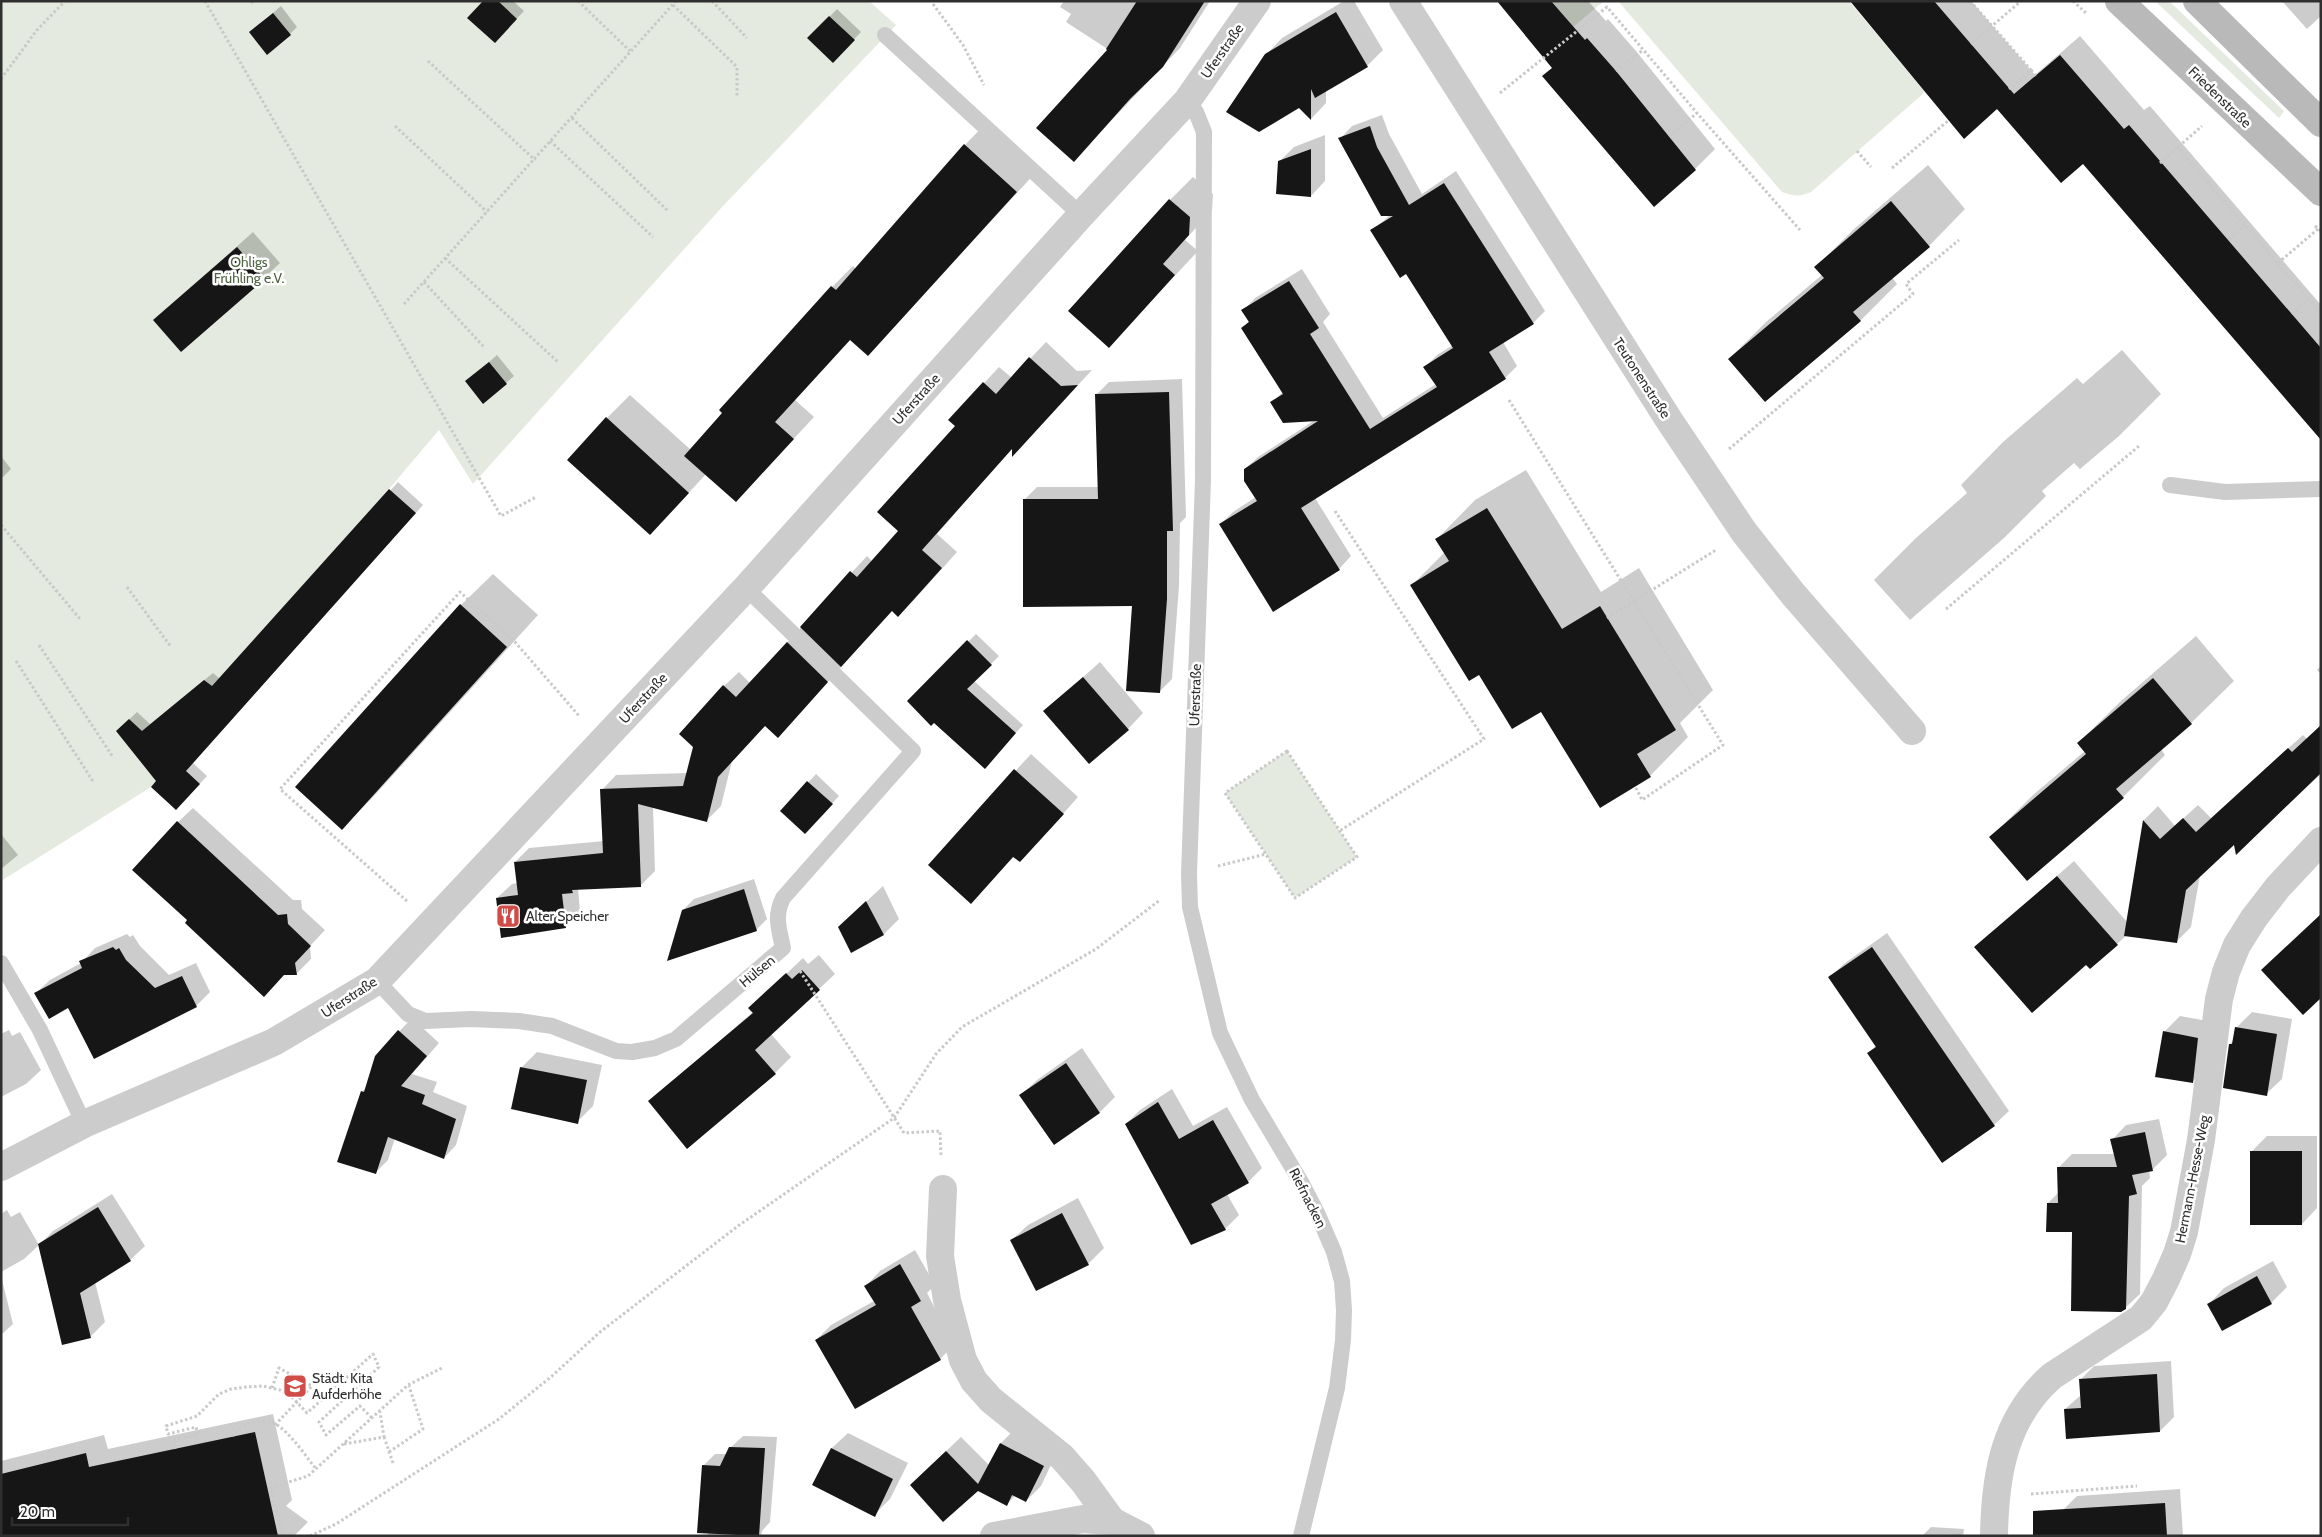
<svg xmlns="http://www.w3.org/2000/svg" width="2322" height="1537" font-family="Cabin,sans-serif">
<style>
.green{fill:#e4eadf}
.shadow{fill:#0003}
.building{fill:#161616}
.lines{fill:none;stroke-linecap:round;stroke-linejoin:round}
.path{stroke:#c9c9c9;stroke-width:3;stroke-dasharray:2.5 2.5;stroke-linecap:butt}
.service{stroke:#ccc;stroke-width:16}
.minor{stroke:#ccc;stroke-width:28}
.secondary{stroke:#b9b9b9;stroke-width:28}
.labels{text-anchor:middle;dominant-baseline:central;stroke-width:5;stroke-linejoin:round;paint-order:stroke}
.street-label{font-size:14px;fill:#2f2f2f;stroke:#fff}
.park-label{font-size:14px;fill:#4f6542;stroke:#fff}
.poi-label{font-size:14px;fill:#2f2f2f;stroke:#fff;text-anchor:start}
</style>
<rect width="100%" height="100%" fill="#fff"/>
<g class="green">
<path d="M 1,1 L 869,1 L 896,25 L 722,207 L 473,484 L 439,430 L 389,489 L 189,713 L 175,761 L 151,787 L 1,881 Z"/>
<path d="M 1551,1 L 1604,1 L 1573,27 Z"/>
<path d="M 1618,1 L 1849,1 L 1925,92 L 1811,192 C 1799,197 1794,196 1782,192 Z"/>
<path d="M 2155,1 L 2169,1 L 2284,111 L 2279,118 Z"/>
<path d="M 1287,751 L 1357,857 L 1295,898 L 1225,793 Z"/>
</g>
<g class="shadow">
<path d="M 484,1 L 513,1 L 524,11 L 503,33 Z"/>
<path d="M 1064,1 L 1210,1 L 1180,48 L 1074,160 L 1109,50 L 1066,22 L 1071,14 L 1060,7 Z"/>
<path d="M 1344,1 L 1354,1 L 1383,50 L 1367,66 L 1326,90 L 1326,103 L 1311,119 L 1266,55 L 1282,38 Z"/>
<path d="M 1499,1 L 1588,1 L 1606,21 L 1608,19 L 1636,51 L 1715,149 L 1695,169 L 1553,67 Z"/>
<path d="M 1850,1 L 1971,1 L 2035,75 L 2080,36 L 2144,110 L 2150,106 L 2321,305 L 2321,438 L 2084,162 L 1998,107 Z"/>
<path d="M 2282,1 L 2321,1 L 2321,16 L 2307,29 Z"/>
<path d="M 281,6 L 297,27 L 290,34 L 251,32 Z"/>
<path d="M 837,9 L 861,32 L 833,61 L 809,38 Z"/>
<path d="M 1382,115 L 1389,134 L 1422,194 L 1456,171 L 1545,311 L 1533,323 L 1503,342 L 1517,366 L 1505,378 L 1315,498 L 1351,556 L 1339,569 L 1220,525 L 1233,512 L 1256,497 L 1245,469 L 1258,457 L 1315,420 L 1272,402 L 1283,392 L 1243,328 L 1249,321 L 1243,311 L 1255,298 L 1302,269 L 1330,314 L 1323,322 L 1383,418 L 1436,384 L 1425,367 L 1437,355 L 1453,345 L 1407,272 L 1372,231 L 1390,215 L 1340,139 L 1352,126 Z"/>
<path d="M 986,123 L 1038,170 L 868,355 L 851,339 L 795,400 L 814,417 L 736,501 L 706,474 L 673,510 L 607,418 L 630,395 L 691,450 L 832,287 L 853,266 L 856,269 L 965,145 Z"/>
<path d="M 1325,135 L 1325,181 L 1311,196 L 1279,162 L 1294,147 Z"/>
<path d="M 1928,165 L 1965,209 L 1929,246 L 1892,277 L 1897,284 L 1860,321 L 1729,359 L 1766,322 L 1823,274 L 1816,267 L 1853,230 Z"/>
<path d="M 1193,177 L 1213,194 L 1212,210 L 1185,240 L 1198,251 L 1109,346 L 1170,200 Z"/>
<path d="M 253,232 L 280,263 L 264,278 L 155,320 Z"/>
<path d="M 1046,342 L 1077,371 L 1092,370 L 1014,454 L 1013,447 L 937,534 L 957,552 L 914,600 L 898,616 L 892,610 L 792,722 L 766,725 L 732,761 L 721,806 L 706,821 L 653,806 L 655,871 L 640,886 L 578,888 L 580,912 L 566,927 L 497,898 L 512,884 L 518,883 L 515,862 L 529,848 L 604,841 L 602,790 L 616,775 L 688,773 L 724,686 L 739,672 L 750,683 L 867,556 L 872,561 L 899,531 L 956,426 L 950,420 L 999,367 L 1012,378 Z"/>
<path d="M 2122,350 L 2161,394 L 2119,436 L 2080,469 L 2074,463 L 2042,491 L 2046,496 L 2004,538 L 1910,620 L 1874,580 L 1916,538 L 1967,493 L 1961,485 L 2003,442 L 2077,378 L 2083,384 Z"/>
<path d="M 497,355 L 514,376 L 506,383 L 467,381 Z"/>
<path d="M 1182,379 L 1186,517 L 1180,523 L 1179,586 L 1172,679 L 1159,692 L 1133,605 L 1024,500 L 1037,487 L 1099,487 L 1096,395 L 1109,382 Z"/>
<path d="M 1,456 L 11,469 L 1,479 Z"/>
<path d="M 1526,470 L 1601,592 L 1639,568 L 1713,690 L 1680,723 L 1688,737 L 1650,776 L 1480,674 L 1412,585 L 1445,552 L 1437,539 L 1475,500 Z"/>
<path d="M 398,482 L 423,505 L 193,763 L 207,776 L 184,801 L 158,781 L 117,731 L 137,712 L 150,724 L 213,673 L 220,679 Z"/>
<path d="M 493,574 L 538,615 L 374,796 L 342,828 L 461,605 Z"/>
<path d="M 976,634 L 999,656 L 974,681 L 1023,725 L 992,759 L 934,721 L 909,701 Z"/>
<path d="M 2196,636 L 2234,681 L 2191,723 L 2161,749 L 2165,755 L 2123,797 L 1991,837 L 2033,795 L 2085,751 L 2078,743 L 2121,701 Z"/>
<path d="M 1100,662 L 1143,713 L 1128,729 L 1045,711 Z"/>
<path d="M 2321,666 L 2321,674 L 2317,670 Z"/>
<path d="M 2321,726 L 2321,774 L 2237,852 L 2235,842 L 2200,875 L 2191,927 L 2176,942 L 2127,935 L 2117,944 L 2086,963 L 1976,947 L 2074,861 L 2127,922 L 2144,820 L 2158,806 L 2175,826 L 2198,805 L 2211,818 L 2303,735 L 2307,739 Z"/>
<path d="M 1031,754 L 1078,797 L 1035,845 L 1014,856 L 986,887 L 929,865 Z"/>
<path d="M 816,774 L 839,796 L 812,825 L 782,811 Z"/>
<path d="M 193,808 L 293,900 L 301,900 L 302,909 L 325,930 L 310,946 L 311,959 L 296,974 L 188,920 L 178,822 Z"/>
<path d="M 1,834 L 18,855 L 1,869 Z"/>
<path d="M 754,879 L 767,919 L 756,930 L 683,910 L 694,899 Z"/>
<path d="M 883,886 L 899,919 L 884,934 L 839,927 Z"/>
<path d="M 1887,933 L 2009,1111 L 1994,1125 L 1869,1053 L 1876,1045 L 1830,977 L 1845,963 Z"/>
<path d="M 127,934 L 130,937 L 133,935 L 140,946 L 169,975 L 196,963 L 210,992 L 196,1006 L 68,1007 L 36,993 L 50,980 L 81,963 L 95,948 Z"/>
<path d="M 819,955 L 835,974 L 771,1034 L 791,1057 L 775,1073 L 650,1101 L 753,1012 L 750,1008 L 803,958 L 808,964 Z"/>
<path d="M 2252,1012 L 2292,1019 L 2282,1079 L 2266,1094 L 2230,1044 L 2233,1041 L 2236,1028 Z"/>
<path d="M 2180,1016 L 2213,1022 L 2208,1066 L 2192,1082 L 2164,1032 Z"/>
<path d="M 412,1018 L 439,1043 L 412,1074 L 437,1082 L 433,1092 L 467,1106 L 456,1145 L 444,1158 L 395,1138 L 388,1160 L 375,1173 L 362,1092 L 367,1087 L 376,1056 Z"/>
<path d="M 9,1030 L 12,1036 L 20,1032 L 41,1070 L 26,1084 L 1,1097 L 1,1034 Z"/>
<path d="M 1082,1048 L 1115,1097 L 1100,1112 L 1054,1144 L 1021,1095 L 1037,1080 Z"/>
<path d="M 537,1052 L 602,1065 L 593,1106 L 577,1122 L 521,1068 Z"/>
<path d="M 1172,1089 L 1193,1126 L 1227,1107 L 1262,1168 L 1248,1182 L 1227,1194 L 1239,1215 L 1225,1229 L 1126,1124 L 1140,1110 Z"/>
<path d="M 2159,1119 L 2167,1155 L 2152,1170 L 2149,1170 L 2150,1178 L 2142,1186 L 2140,1294 L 2125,1308 L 2073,1231 L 2048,1203 L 2059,1192 L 2058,1168 L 2072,1154 L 2115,1154 L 2112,1140 L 2126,1125 Z"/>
<path d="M 2267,1136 L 2317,1136 L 2317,1208 L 2302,1224 L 2251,1152 Z"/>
<path d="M 112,1194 L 145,1246 L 130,1260 L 95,1282 L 105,1322 L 91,1336 L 63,1343 L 39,1245 L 24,1259 L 1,1272 L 1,1214 L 7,1210 L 11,1217 L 20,1212 L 39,1245 L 53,1231 Z"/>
<path d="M 1078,1198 L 1104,1248 L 1088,1264 L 1012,1240 L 1028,1225 Z"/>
<path d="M 915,1250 L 935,1285 L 927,1293 L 954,1345 L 940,1359 L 816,1340 L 831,1325 L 874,1301 L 866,1286 L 880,1271 Z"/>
<path d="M 2273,1261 L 2287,1287 L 2271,1303 L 2209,1304 L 2224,1288 Z"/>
<path d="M 1,1276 L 13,1324 L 1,1335 Z"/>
<path d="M 2171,1361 L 2174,1417 L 2160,1431 L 2065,1409 L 2081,1395 L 2080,1380 L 2094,1366 Z"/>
<path d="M 273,1414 L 292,1500 L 286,1506 L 308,1522 L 294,1536 L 1,1536 L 1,1461 L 104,1435 L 108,1449 Z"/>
<path d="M 1015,1429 L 1058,1450 L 1041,1486 L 1026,1501 L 1015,1496 L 1007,1504 L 978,1489 L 926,1470 L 961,1437 L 989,1465 L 1001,1443 Z"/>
<path d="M 848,1433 L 908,1463 L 890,1499 L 874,1515 L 814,1485 L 832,1448 Z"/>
<path d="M 743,1436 L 777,1437 L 770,1522 L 762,1531 L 761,1536 L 708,1536 L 703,1466 L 715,1454 L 727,1454 L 730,1448 Z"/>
<path d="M 2180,1489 L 2183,1536 L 2063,1536 L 2062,1511 L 2077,1496 Z"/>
<path d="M 1931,1527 L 1964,1529 L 1963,1536 L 1922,1536 Z"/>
</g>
<g class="building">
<path d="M 483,1 L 498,1 L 517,19 L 495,43 L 467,18 Z"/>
<path d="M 1137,1 L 1205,1 L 1163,67 L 1130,99 L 1074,162 L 1036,128 L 1107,50 L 1106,49 Z"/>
<path d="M 1497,1 L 1551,1 L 1585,40 L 1587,38 L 1616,71 L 1696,170 L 1654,207 L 1542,76 L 1552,68 Z"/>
<path d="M 1850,1 L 1934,1 L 2014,94 L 2060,55 L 2124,129 L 2129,125 L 2321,348 L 2321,440 L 2083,164 L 2061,183 L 1997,109 L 1964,139 Z"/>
<path d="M 1336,12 L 1368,67 L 1315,98 L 1311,89 L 1311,120 L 1299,108 L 1259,132 L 1226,112 L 1265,54 Z"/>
<path d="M 273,13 L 291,35 L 267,55 L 249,32 Z"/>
<path d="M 829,16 L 855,40 L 833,63 L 807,38 Z"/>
<path d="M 1370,126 L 1377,147 L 1409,205 L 1444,183 L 1534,324 L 1489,352 L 1506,379 L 1301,508 L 1340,570 L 1273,612 L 1219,524 L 1257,501 L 1244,481 L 1244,469 L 1318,421 L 1283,423 L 1270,402 L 1283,394 L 1241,328 L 1249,322 L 1241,310 L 1289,281 L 1319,328 L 1310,334 L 1370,429 L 1437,387 L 1423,367 L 1453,348 L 1406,274 L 1400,278 L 1370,230 L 1393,216 L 1381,216 L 1338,138 Z"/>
<path d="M 964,144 L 1017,192 L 868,356 L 850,340 L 775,422 L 794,439 L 736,502 L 684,456 L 722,413 L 719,410 L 831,286 L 836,290 Z"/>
<path d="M 1311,149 L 1311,197 L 1276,194 L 1278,161 Z"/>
<path d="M 1169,199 L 1190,217 L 1189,235 L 1163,264 L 1175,275 L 1109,348 L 1068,311 Z"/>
<path d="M 1891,201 L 1930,247 L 1853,312 L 1861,321 L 1765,402 L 1728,359 L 1824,278 L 1814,267 Z"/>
<path d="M 237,247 L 265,279 L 181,352 L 153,320 Z"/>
<path d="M 1029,357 L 1061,386 L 1078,385 L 1012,457 L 1012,449 L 922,550 L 942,568 L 898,617 L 892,611 L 841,667 L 800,627 L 850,571 L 857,577 L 898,531 L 877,512 L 955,426 L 948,420 L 983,382 L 996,394 Z"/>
<path d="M 489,362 L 507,384 L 483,404 L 465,381 Z"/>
<path d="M 1169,392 L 1173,531 L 1167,531 L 1167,599 L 1160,693 L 1126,691 L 1132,606 L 1023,607 L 1023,499 L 1098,499 L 1095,394 Z"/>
<path d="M 606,417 L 689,493 L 650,535 L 567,460 Z"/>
<path d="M 389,489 L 416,513 L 186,771 L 200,784 L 176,810 L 151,787 L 156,781 L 116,731 L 129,719 L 142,731 L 204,680 L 212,686 Z"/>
<path d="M 1487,508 L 1562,629 L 1600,606 L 1676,730 L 1637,754 L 1651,777 L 1600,808 L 1541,712 L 1512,729 L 1479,675 L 1469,681 L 1410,585 L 1449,561 L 1435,539 Z"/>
<path d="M 460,604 L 507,647 L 342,830 L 295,787 Z"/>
<path d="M 967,640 L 992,665 L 967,689 L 1016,733 L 985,769 L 934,723 L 931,726 L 907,701 Z"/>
<path d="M 787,642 L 828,682 L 778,738 L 765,726 L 718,777 L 707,822 L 638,804 L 641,887 L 572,890 L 573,893 L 562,894 L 566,928 L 501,938 L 496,898 L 518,895 L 514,862 L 603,853 L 600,789 L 683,786 L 693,747 L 679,734 L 723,685 L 736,697 Z"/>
<path d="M 1083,677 L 1129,730 L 1089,764 L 1043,711 Z"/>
<path d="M 2153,678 L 2192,724 L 2116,789 L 2124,798 L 2027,881 L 1989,837 L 2086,754 L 2077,743 Z"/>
<path d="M 2321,725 L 2321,773 L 2236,855 L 2234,845 L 2186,890 L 2177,943 L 2124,936 L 2143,820 L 2160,839 L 2183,818 L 2196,832 L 2288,748 L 2292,752 Z"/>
<path d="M 1014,769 L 1064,814 L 1020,862 L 1013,857 L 971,904 L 928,865 Z"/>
<path d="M 807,781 L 833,804 L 805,834 L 780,811 Z"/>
<path d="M 177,821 L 278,915 L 287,914 L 288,924 L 311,946 L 295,963 L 297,975 L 284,975 L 264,997 L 185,923 L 187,920 L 132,870 Z"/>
<path d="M 2057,876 L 2118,945 L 2090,969 L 2086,965 L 2032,1013 L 1974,947 Z"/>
<path d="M 744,889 L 757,931 L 667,961 L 682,910 Z"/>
<path d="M 866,901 L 884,935 L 851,953 L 838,927 Z"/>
<path d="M 2321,914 L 2321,998 L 2303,1015 L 2261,970 Z"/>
<path d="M 113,947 L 116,950 L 119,948 L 126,960 L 155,988 L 182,976 L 197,1007 L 94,1059 L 68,1008 L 49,1019 L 34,993 L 82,968 L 79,961 Z"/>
<path d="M 1872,947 L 1995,1126 L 1942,1163 L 1867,1053 L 1876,1047 L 1828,977 Z"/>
<path d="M 802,970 L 820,990 L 755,1050 L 776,1074 L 687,1149 L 648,1101 L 753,1013 L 748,1008 L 786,973 L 792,979 Z"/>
<path d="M 2235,1027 L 2277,1034 L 2267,1096 L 2223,1088 L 2229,1044 L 2232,1044 Z"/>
<path d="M 398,1030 L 427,1056 L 401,1086 L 425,1095 L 422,1104 L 456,1119 L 444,1159 L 388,1137 L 376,1174 L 337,1162 L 361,1091 L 364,1092 L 375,1056 Z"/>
<path d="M 2163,1031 L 2198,1038 L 2193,1083 L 2155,1077 Z"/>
<path d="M 1066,1063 L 1100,1113 L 1054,1145 L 1019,1095 Z"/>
<path d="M 520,1067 L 587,1080 L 578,1124 L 511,1109 Z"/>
<path d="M 1158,1102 L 1179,1139 L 1213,1120 L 1249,1183 L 1211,1204 L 1226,1230 L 1191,1245 L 1125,1124 Z"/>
<path d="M 2145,1132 L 2153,1171 L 2132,1175 L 2137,1194 L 2129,1196 L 2126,1309 L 2121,1312 L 2071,1311 L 2072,1232 L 2046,1232 L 2047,1203 L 2058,1203 L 2057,1167 L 2117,1167 L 2110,1139 Z"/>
<rect x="2250" y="1151" width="52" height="74"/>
<path d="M 98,1207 L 131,1261 L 80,1293 L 91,1338 L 62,1345 L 38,1244 Z"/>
<path d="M 1062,1213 L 1089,1265 L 1036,1291 L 1010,1240 Z"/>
<path d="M 900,1264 L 921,1301 L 911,1307 L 941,1360 L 855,1409 L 815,1340 L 876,1305 L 864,1286 Z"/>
<path d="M 2257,1276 L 2272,1304 L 2222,1331 L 2207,1304 Z"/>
<path d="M 2157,1374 L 2160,1432 L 2066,1439 L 2064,1409 L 2081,1408 L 2079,1379 Z"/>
<path d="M 255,1432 L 278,1536 L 1,1536 L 1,1474 L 86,1453 L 89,1467 Z"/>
<path d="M 1000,1443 L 1044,1466 L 1026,1502 L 1012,1495 L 1007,1506 L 978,1491 L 943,1522 L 910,1485 L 946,1451 L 978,1484 Z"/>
<path d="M 729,1447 L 765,1448 L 759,1536 L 697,1533 L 702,1465 L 720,1466 Z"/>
<path d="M 831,1448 L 893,1479 L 875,1517 L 812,1485 Z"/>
<path d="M 2165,1503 L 2167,1536 L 2033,1536 L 2033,1511 Z"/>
</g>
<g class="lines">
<g class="path">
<path d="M 205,1 L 501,516 L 536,497"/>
<path d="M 578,1 L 630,51"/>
<path d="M 712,1 L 747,38"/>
<path d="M 1970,1 L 2031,70 L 2009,89"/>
<path d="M 2073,1 L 2087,14"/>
<path d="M 251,3 L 253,1"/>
<path d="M 933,4 L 963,45 L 984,85"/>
<path d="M 673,5 L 737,67 L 737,96"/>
<path d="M 1971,44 L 2021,1"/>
<path d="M 428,61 L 535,160"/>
<path d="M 2031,70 L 2036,76"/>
<path d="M 1616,71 L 1643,50"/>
<path d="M 1,79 L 37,30 L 65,1"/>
<path d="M 1500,93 L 1607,7 L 1697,113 L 1800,230"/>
<path d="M 572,118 L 667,210"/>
<path d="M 395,126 L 487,212"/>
<path d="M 1669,136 L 1697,113"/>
<path d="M 550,141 L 653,237"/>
<path d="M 2177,147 L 2321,313"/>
<path d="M 1857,151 L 1871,167"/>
<path d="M 2160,163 L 2202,126"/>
<path d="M 1892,168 L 1949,120"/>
<path d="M 2315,226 L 2321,231"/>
<path d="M 2229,240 L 2245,225"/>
<path d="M 445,258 L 558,362"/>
<path d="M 2278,263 L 2318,229"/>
<path d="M 424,282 L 484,347"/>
<path d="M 404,304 L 676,1"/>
<path d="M 2292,314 L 2309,299"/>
<path d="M 1509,400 L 1723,745 L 1642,800 L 1635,786"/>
<path d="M 1729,449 L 1913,294 L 1906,284 L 1959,240"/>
<path d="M 1335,511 L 1484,739 L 1341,830"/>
<path d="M 1,525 L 80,619"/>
<path d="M 127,587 L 171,647"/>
<path d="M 1946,609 L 2139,446"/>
<path d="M 1607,618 L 1716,550"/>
<path d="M 39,645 L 113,757"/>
<path d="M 16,661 L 94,783"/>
<path d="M 1287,751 L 1357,857 L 1295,898 L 1225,793 Z"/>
<path d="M 1218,866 L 1266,854"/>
<path d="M 407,901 L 280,789 L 460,592 L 515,642 L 580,717"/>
<path d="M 800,971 L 904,1133 L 940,1131 L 941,1156"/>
<path d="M 272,1388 L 279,1368 L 312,1386 L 275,1425"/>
<path d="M 232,1436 C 242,1423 266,1415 280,1427 C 294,1438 305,1455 316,1469"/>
<path d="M 384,1437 L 393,1463"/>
<path d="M 344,1444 L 384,1437 L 380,1412"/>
<path d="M 175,1449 L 173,1440 L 198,1435 L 196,1427 L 168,1434 L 166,1426 L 197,1416 L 219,1394 L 231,1389 L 247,1387 L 263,1386 L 280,1390 L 292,1397 L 307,1413 L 373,1354 L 379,1367 L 319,1422 L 326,1435 L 360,1406 L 372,1418"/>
<path d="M 389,1452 L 423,1429 L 409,1386"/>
<path d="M 2031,1494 L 2137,1486"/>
<path d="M 283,1536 L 270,1488 L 308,1476 L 408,1385 L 444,1367"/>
<path d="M 310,1536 L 336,1524 L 499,1419 L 552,1376 L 600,1332 L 738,1226 L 894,1118 L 936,1054 L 962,1027 L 1096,949 L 1160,900"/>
</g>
<g class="service">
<path d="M 885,35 L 1081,215"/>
<path d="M 1187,101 L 1196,112 L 1204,132 L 1203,480 L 1189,874 L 1190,907 L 1220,1033 L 1252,1100 L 1301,1182 L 1318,1215 L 1334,1252 L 1342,1281 L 1344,1310 L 1343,1340 L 1337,1388 L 1301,1536"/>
<path d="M 2170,485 L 2225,492 L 2321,489"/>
<path d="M 1,963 L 40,1030 L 84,1124"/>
<path d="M 377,981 L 408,1014 L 425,1021 L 471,1019 L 519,1021 L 552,1026 L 616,1051 L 632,1052 L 655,1048 L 676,1039 L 783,948 C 779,929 774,916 783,898 L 913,751 L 746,588"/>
</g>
<g class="minor">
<path d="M 1403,1 L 1669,420 L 1744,532 L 1793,594 L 1912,731"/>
<path d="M 1,1167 L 84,1124 L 274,1042 L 377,981 L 746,588 L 1081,215 L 1187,101 L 1257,1"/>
<path d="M 943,1189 L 940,1256 L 947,1300 L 963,1360 L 974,1381 L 991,1400 L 1062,1457 L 1083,1481 L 1112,1521 L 1141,1536"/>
<path d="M 994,1536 L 1083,1519 L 1112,1521"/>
<path d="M 1994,1536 C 1995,1475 2004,1418 2052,1376 L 2141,1318 L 2154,1302 L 2166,1279 L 2177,1254 L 2184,1232 L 2201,1140 L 2219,999 L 2226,972 L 2237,945 L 2254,918 L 2278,887 L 2321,841"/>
</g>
<g class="secondary">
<path d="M 2119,1 L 2321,192"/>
<path d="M 2197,1 L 2321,123"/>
</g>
</g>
<defs>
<g id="restaurant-square" transform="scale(1.25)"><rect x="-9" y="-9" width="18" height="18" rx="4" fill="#cf4c48" stroke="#fff"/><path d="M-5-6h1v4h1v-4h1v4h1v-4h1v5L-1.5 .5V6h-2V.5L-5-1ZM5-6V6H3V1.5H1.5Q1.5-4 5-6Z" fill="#fff"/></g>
<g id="school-square" transform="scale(1.25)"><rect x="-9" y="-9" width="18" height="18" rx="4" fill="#cf4c48" stroke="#fff"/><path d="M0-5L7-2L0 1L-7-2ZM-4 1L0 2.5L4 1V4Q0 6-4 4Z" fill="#fff"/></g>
</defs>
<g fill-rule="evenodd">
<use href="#restaurant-square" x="508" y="916"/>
<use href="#school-square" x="295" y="1386"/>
</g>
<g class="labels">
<g class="street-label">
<text transform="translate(1222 51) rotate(-55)">Uferstraße</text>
<text transform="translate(2220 97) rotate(44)">Friedenstraße</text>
<text transform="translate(1642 378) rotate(57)">Teutonenstraße</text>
<text transform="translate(916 399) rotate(-48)">Uferstraße</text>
<text transform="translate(1195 695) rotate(-88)">Uferstraße</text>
<text transform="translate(643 698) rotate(-47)">Uferstraße</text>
<text transform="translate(757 971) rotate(-40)">Hülsen</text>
<text transform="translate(349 997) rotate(-33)">Uferstraße</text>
<text transform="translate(2192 1179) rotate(-79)">Hermann-Hesse-Weg</text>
<text transform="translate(1308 1198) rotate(63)">Riefnacken</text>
</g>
<g class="park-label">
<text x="249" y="262">Ohligs<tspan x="249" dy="16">Frühling e.V.</tspan></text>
</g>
<g class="poi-label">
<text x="526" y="916">Alter Speicher</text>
<text x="312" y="1378">Städt. Kita<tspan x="312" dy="16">Aufderhöhe</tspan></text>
</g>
</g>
<rect width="2322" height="1537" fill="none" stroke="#2f2f2f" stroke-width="5"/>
<path d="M12 1517v8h116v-8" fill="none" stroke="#2f2f2f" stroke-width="2.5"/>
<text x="20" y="1517" font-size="15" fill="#2f2f2f" stroke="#ffffff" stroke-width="4" paint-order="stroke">20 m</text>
</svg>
